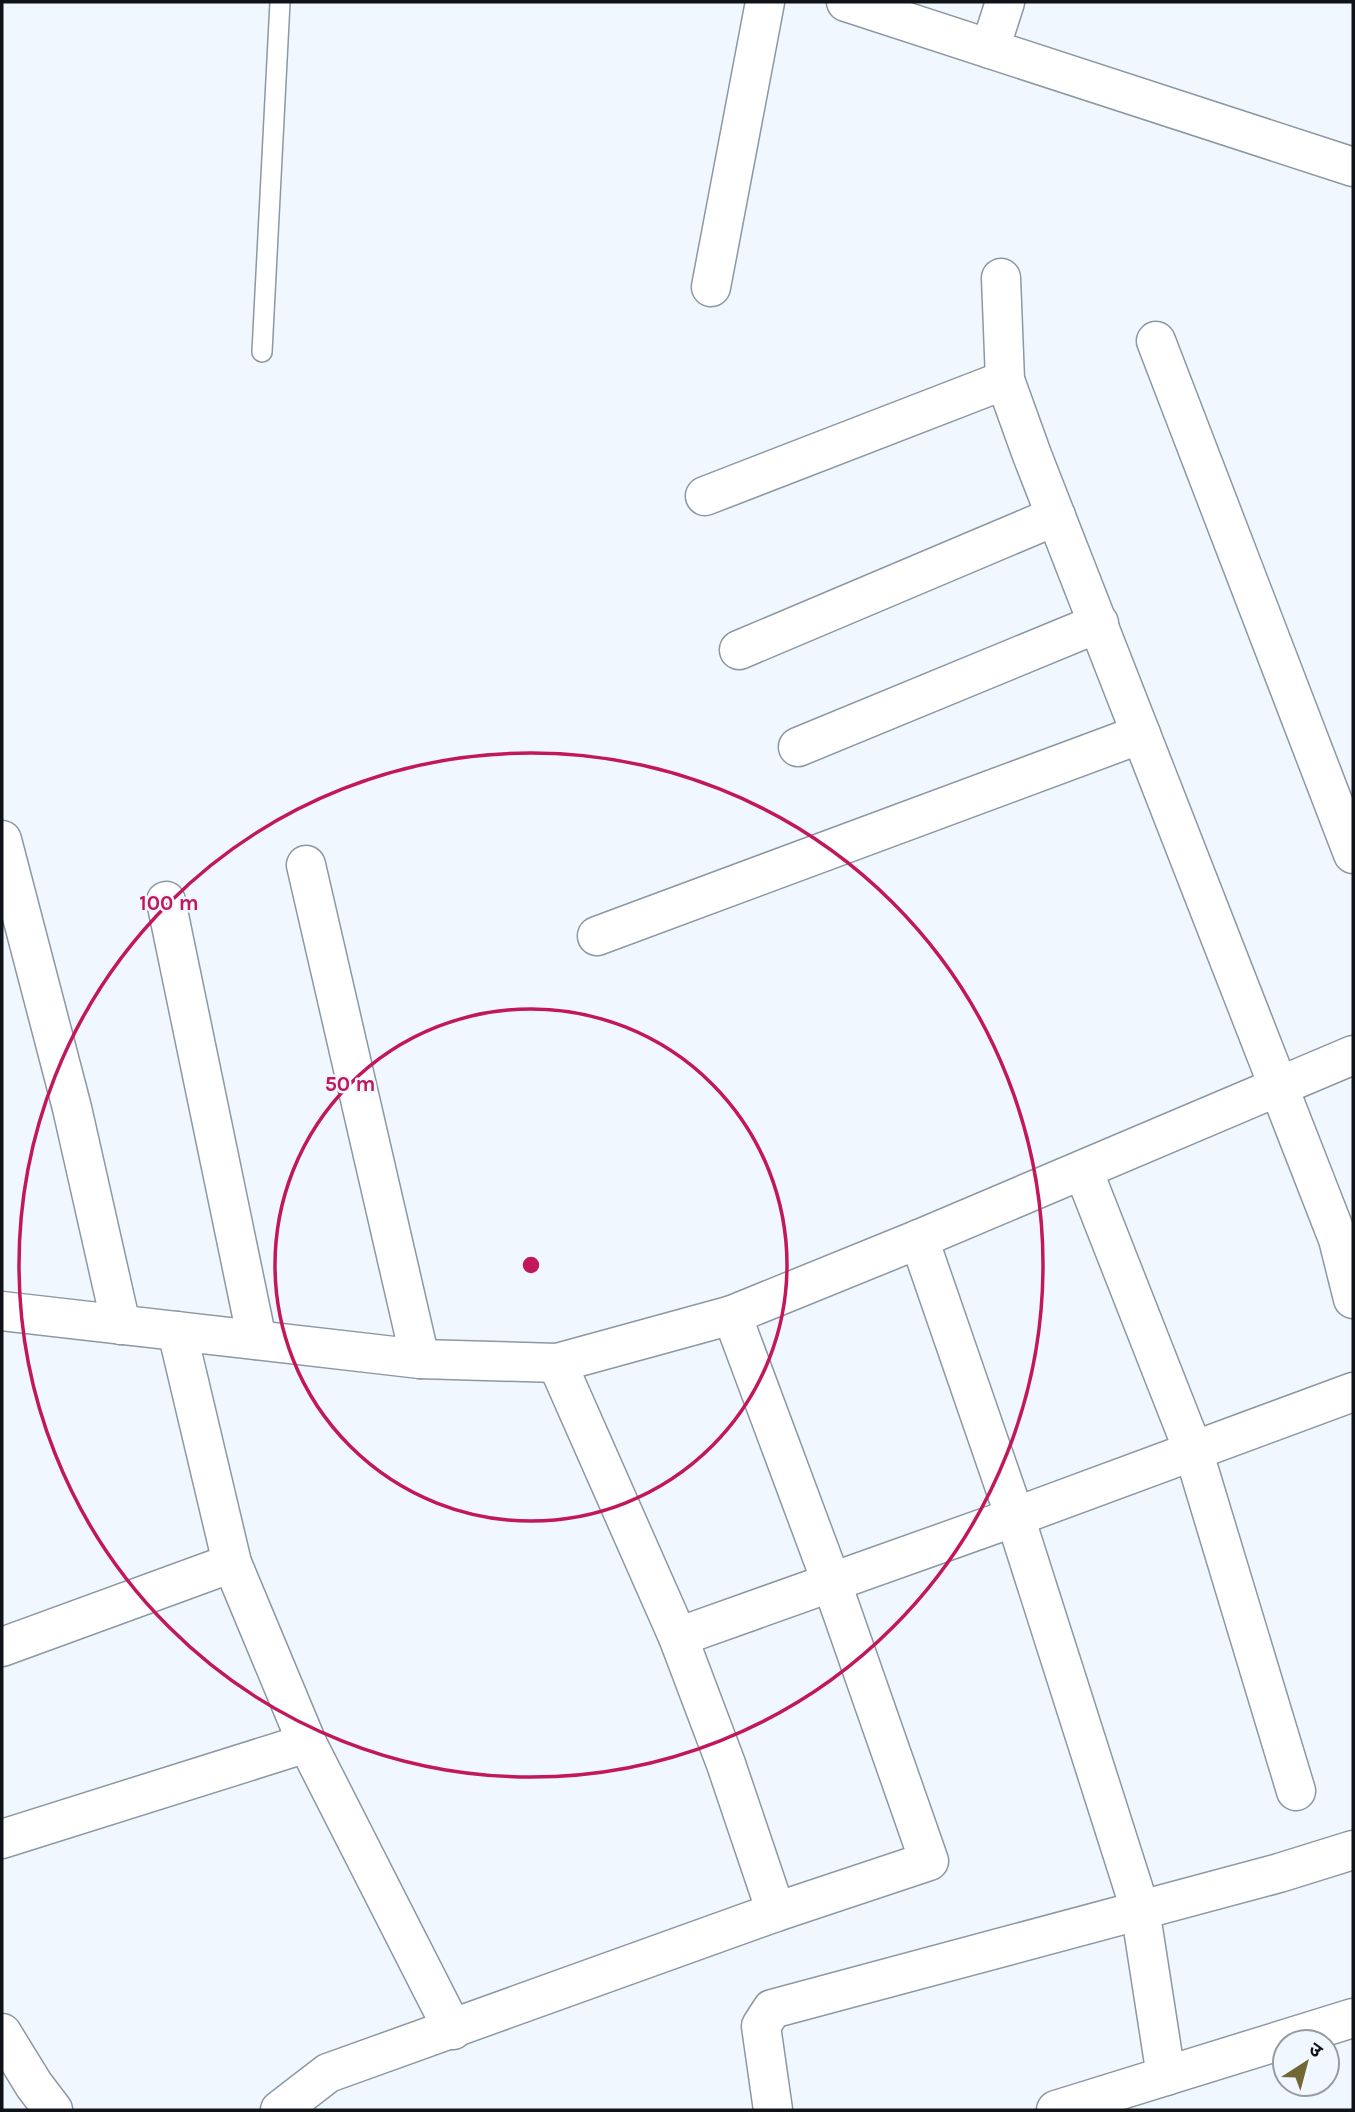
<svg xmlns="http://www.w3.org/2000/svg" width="1355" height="2112" font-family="Karla,'Noto Sans Devanagari',sans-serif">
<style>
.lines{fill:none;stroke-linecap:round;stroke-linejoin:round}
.lane-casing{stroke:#8c98a3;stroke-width:22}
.street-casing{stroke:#8c98a3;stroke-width:41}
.lane{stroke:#fff;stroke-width:19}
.street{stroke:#fff;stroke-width:38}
.ring{fill:none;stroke:#c2185b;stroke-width:3.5}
.centre{fill:#c2185b;stroke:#f0f7ff;stroke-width:3.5}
.ring-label{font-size:21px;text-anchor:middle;font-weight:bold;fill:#c2185b;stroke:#f0f7ff;stroke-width:5;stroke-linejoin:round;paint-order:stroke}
</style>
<rect width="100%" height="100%" fill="#f0f7ff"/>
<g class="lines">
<g class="lane-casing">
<path id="lane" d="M 262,352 L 280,2"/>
</g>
<g class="street-casing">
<g id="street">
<path d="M 846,2 L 1353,167"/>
<path d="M 990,49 L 1005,2"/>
<path d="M 1001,278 L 1005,380 L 1032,455 L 1338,1239 L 1353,1299"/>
<path d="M 711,287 L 765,2"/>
<path d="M 1156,341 L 1353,854"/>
<path d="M 705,496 L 1005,380"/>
<path d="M 739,650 L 1056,516"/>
<path d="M 798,747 L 1099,623"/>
<path d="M 2,840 L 72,1108 L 121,1325"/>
<path d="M 306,865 L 420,1359"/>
<path d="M 166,901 L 257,1340"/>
<path d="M 597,936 L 1141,734"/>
<path d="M 1083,1170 L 1193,1450 L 1296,1791"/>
<path d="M 919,1239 L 1015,1517 L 1140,1909 L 1166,2076"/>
<path d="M 2,1311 L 420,1359 L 557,1363 L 732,1315 L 919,1239 L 1353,1055"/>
<path d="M 732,1315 L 831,1581 L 929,1861 L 776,1912"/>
<path d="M 177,1331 L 232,1563 L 307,1743 L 453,2030"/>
<path d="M 678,1637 L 1015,1517 L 1353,1392"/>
<path d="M 2,1647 L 232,1563"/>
<path d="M 2,1839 L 307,1743"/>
<path d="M 2,2033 L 34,2085 L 53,2110"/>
<path d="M 280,2110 L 328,2073 L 776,1912 L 726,1764 L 678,1637 L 557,1363"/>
<path d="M 773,2110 L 761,2026 L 772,2009 L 1279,1873 L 1353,1850"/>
<path d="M 1056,2110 L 1353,2018"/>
</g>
</g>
<use href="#lane" class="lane"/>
<use href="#street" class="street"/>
</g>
<g class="ring">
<circle cx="531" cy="1265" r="256"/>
<circle cx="531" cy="1265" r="512"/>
</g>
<circle cx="531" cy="1265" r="10" class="centre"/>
<g class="ring-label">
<text x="169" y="910">100 m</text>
<text x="350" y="1091">50 m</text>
</g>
<rect width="1355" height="2112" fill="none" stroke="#0f1317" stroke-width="7"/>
<g transform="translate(1306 2063) rotate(36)"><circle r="33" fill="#f0f7ff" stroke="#969ca2" stroke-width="2"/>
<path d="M0-5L12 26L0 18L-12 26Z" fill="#736835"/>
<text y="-10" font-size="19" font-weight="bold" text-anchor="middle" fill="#0f1317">उ</text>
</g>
</svg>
